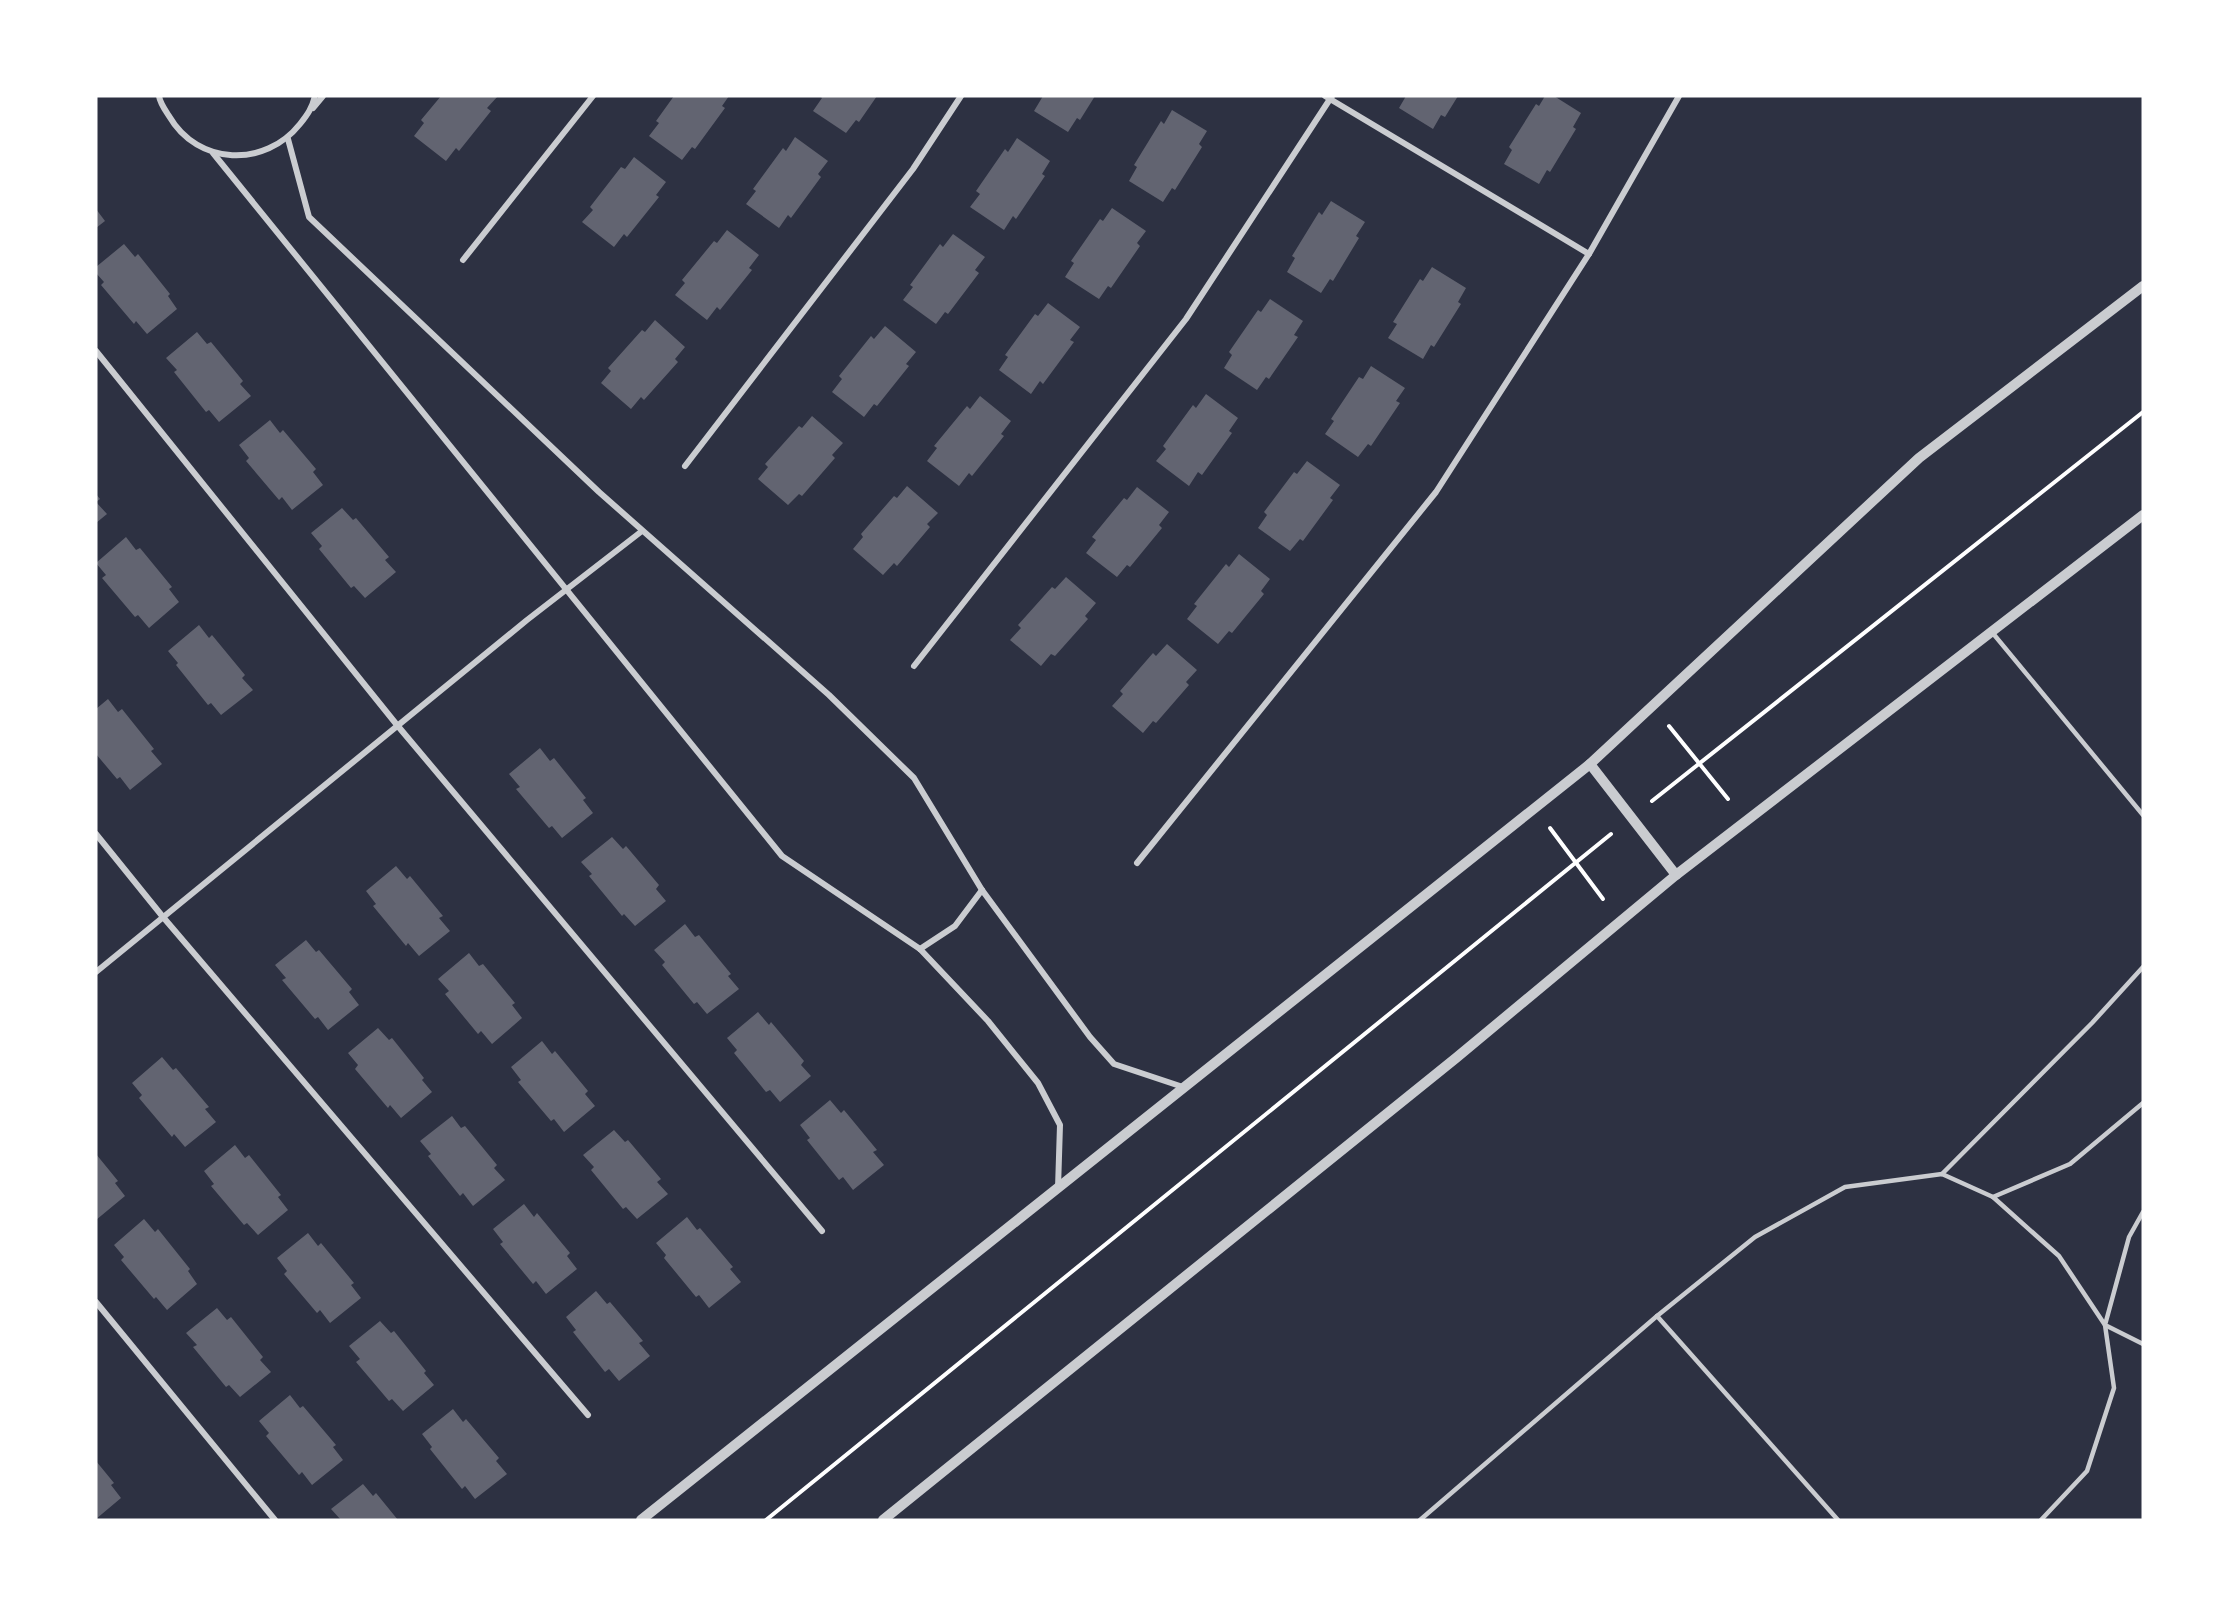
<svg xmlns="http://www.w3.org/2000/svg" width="2239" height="1616" font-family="'Source Sans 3',sans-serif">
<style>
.building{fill:#626471}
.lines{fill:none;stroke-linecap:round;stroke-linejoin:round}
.path{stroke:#fff;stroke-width:4}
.service{stroke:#caccd0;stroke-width:4.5}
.minor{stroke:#caccd0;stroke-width:6}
.tertiary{stroke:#caccd0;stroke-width:10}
</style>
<rect width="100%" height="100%" fill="#2d3142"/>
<g class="building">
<path d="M 441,96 L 498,96 L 487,108 L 491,111 L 459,151 L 456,148 L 446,161 L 414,136 L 424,123 L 421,120 Z"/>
<path d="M 674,96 L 729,96 L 722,106 L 725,108 L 695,149 L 692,147 L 682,160 L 649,136 L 659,123 L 656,121 Z"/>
<path d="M 820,96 L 877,96 L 859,122 L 856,120 L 846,133 L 813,111 L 822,98 Z"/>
<path d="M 1043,96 L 1095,96 L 1080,120 L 1077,118 L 1068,132 L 1034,111 Z"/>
<path d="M 1406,96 L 1458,96 L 1445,117 L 1441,115 L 1433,129 L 1399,108 Z"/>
<path d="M 1545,96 L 1554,96 L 1581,113 L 1573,127 L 1576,129 L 1550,172 L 1547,170 L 1539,184 L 1504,164 L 1512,150 L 1509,147 L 1536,104 L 1539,106 Z"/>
<path d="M 1172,110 L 1207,131 L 1199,144 L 1202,147 L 1175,190 L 1172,188 L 1163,202 L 1129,181 L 1137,167 L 1134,165 L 1161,121 L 1164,124 Z"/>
<path d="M 795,137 L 828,161 L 818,174 L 821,177 L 791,218 L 788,215 L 779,228 L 746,204 L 756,191 L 753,189 L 783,148 L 786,151 Z"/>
<path d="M 1017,138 L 1050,161 L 1042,174 L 1045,176 L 1016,219 L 1013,216 L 1004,230 L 970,207 L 980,194 L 976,191 L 1005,149 L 1008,152 Z"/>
<path d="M 634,157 L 666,182 L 656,195 L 659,197 L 627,237 L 624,234 L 614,247 L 582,222 L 593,210 L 590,207 L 621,167 L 625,169 Z"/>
<path d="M 1331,201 L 1365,222 L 1356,236 L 1359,238 L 1333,281 L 1330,279 L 1321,293 L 1287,272 L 1295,258 L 1292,256 L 1319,212 L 1322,215 Z"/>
<path d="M 1112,208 L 1146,231 L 1137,243 L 1140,246 L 1111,288 L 1108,286 L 1099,299 L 1065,277 L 1074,263 L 1071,261 L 1100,219 L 1103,221 Z"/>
<path d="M 96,209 L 105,221 L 96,228 Z"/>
<path d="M 727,230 L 759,255 L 749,268 L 752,270 L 720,310 L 717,307 L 707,320 L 675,295 L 685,283 L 682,280 L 714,241 L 717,243 Z"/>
<path d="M 953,234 L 985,257 L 975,270 L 979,273 L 948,314 L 945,312 L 936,324 L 903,300 L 913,287 L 910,285 L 940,244 L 943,247 Z"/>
<path d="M 124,244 L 135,257 L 138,254 L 170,294 L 168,296 L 177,309 L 147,334 L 136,321 L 134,324 L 101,285 L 104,282 L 96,273 L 96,267 Z"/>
<path d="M 1432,267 L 1466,288 L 1458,302 L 1461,304 L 1434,347 L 1431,345 L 1423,359 L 1388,338 L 1397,324 L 1393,322 L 1420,279 L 1423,281 Z"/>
<path d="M 1270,299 L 1303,321 L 1294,335 L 1298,337 L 1269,379 L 1266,377 L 1257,390 L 1224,368 L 1232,355 L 1229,352 L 1258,310 L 1261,312 Z"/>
<path d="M 1048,303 L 1080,327 L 1070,340 L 1074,342 L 1043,384 L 1040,381 L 1031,394 L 999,370 L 1008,357 L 1005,355 L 1035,314 L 1038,316 Z"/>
<path d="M 655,320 L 685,347 L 675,359 L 678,362 L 644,400 L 641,397 L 631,409 L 601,383 L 611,371 L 608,368 L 642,330 L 645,332 Z"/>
<path d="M 885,326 L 916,352 L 906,364 L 909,366 L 877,406 L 874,404 L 864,417 L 832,392 L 842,379 L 839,376 L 871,336 L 874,339 Z"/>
<path d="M 197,332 L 207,344 L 211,342 L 243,381 L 240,384 L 251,396 L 219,422 L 209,410 L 206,412 L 174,372 L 177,370 L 166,358 Z"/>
<path d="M 1371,366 L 1405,388 L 1396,401 L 1400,403 L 1371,446 L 1368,444 L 1358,457 L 1325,434 L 1334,421 L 1331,419 L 1359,377 L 1363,379 Z"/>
<path d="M 1206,394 L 1238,418 L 1229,431 L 1232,433 L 1202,475 L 1198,472 L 1189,486 L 1156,461 L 1166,449 L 1163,446 L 1193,405 L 1196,408 Z"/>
<path d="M 980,396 L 1011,421 L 1001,434 L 1004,436 L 972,476 L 969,473 L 959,486 L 927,461 L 937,448 L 934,446 L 967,406 L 970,409 Z"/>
<path d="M 812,416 L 843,443 L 832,455 L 835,458 L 802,496 L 799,494 L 788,505 L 758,479 L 768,467 L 765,464 L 799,426 L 802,428 Z"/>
<path d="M 270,420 L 280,433 L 283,430 L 316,469 L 313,472 L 323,485 L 292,510 L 282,497 L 279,500 L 246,461 L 249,458 L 239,445 Z"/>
<path d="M 1307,461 L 1340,485 L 1330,498 L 1333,500 L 1303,541 L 1300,539 L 1290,551 L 1258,528 L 1267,515 L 1264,512 L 1294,472 L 1297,474 Z"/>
<path d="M 907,486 L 938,513 L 927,524 L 930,527 L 897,566 L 894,563 L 883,575 L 853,549 L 863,537 L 861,534 L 894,496 L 897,498 Z"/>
<path d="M 1137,487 L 1169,512 L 1159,525 L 1162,528 L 1130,567 L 1127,565 L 1117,577 L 1086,553 L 1096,540 L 1092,537 L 1124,498 L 1127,500 Z"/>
<path d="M 96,494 L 100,499 L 96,502 L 107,514 L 96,523 Z"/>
<path d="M 342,508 L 353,520 L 356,518 L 389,557 L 385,560 L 396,572 L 365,598 L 354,586 L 351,588 L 319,549 L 322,546 L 311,533 Z"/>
<path d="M 126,537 L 136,550 L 140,548 L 172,587 L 169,589 L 179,602 L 149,628 L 138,615 L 135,617 L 102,578 L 106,575 L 96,563 Z"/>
<path d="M 1239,554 L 1270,579 L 1261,591 L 1264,594 L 1232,633 L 1229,631 L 1218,644 L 1187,619 L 1197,606 L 1194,604 L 1226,564 L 1229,567 Z"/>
<path d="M 1066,577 L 1096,603 L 1085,616 L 1088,619 L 1055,656 L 1051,654 L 1041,666 L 1010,640 L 1021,628 L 1018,625 L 1052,587 L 1055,589 Z"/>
<path d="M 199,625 L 209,638 L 212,635 L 245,675 L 242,678 L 253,690 L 221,715 L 211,703 L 208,705 L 176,665 L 178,663 L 168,651 Z"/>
<path d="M 1167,644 L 1197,670 L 1186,682 L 1189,685 L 1156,723 L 1153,721 L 1143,733 L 1112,706 L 1123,694 L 1120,691 L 1153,653 L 1156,656 Z"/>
<path d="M 108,699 L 118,712 L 122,709 L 154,749 L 151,751 L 162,764 L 130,790 L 120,777 L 117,779 L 96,754 L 96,709 Z"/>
<path d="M 540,748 L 550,761 L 554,758 L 586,798 L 583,800 L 593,813 L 562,838 L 552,826 L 549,828 L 516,789 L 520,787 L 509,774 Z"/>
<path d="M 612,837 L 623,849 L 626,846 L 659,885 L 656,889 L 666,901 L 635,926 L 624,914 L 622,916 L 589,876 L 592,874 L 581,862 Z"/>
<path d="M 396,866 L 407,879 L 410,876 L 443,916 L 439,918 L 450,931 L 419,956 L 408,943 L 406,946 L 373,906 L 376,904 L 366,891 Z"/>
<path d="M 685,924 L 695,937 L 699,935 L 731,974 L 728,976 L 739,989 L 707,1014 L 697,1002 L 694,1004 L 662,965 L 665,962 L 654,950 Z"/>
<path d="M 306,940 L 316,952 L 319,950 L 352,989 L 349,992 L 359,1005 L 328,1030 L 318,1017 L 315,1019 L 282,980 L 286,978 L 275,965 Z"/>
<path d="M 469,953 L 479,966 L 483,964 L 515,1003 L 512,1005 L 522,1018 L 492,1044 L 481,1031 L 478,1034 L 445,994 L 449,991 L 438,979 Z"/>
<path d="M 758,1012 L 769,1025 L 771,1022 L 804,1061 L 801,1065 L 811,1076 L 780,1102 L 770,1090 L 766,1092 L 734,1053 L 737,1050 L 727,1038 Z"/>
<path d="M 378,1028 L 389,1040 L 392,1038 L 424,1078 L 422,1080 L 432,1092 L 401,1118 L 390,1105 L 388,1108 L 355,1069 L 358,1065 L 348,1053 Z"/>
<path d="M 542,1041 L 552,1054 L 555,1051 L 588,1091 L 585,1094 L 595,1106 L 564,1132 L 554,1119 L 551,1121 L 518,1082 L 521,1080 L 511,1067 Z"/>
<path d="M 162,1057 L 173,1070 L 176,1068 L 209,1107 L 205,1109 L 216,1122 L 185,1147 L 174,1134 L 172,1137 L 139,1098 L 142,1095 L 132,1083 Z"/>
<path d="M 830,1100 L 841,1113 L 844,1110 L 877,1150 L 873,1152 L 884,1165 L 853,1190 L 843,1177 L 839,1180 L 807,1140 L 810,1138 L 800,1125 Z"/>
<path d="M 452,1116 L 461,1128 L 465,1126 L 497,1165 L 494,1168 L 505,1180 L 473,1206 L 463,1193 L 460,1196 L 428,1156 L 431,1154 L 420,1141 Z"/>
<path d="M 614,1130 L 625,1142 L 628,1140 L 661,1179 L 657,1182 L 668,1194 L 637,1219 L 626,1207 L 623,1209 L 591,1170 L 594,1167 L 583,1155 Z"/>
<path d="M 235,1145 L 245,1158 L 249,1155 L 281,1195 L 278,1197 L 288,1210 L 258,1235 L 247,1223 L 244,1225 L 211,1186 L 214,1184 L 204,1171 Z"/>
<path d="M 96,1154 L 118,1181 L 115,1183 L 125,1196 L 96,1220 Z"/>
<path d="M 524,1204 L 534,1217 L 537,1213 L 570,1253 L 567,1256 L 577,1269 L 546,1294 L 536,1281 L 533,1284 L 500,1244 L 503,1242 L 493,1229 Z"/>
<path d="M 687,1217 L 697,1230 L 700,1228 L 733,1267 L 730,1269 L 741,1282 L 709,1308 L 699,1295 L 696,1297 L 664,1258 L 666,1255 L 656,1243 Z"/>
<path d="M 144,1219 L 155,1232 L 158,1229 L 190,1269 L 188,1271 L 197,1284 L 167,1310 L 156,1297 L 154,1299 L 121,1260 L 124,1257 L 114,1245 Z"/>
<path d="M 308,1233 L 318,1246 L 321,1243 L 354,1283 L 351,1285 L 361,1298 L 330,1323 L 320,1310 L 317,1313 L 284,1274 L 287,1271 L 277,1258 Z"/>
<path d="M 596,1291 L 607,1304 L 610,1302 L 643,1341 L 639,1343 L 650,1356 L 619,1381 L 609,1369 L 605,1372 L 573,1332 L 576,1330 L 566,1317 Z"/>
<path d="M 217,1308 L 227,1320 L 231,1317 L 263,1357 L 260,1360 L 271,1372 L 240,1397 L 229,1385 L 226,1387 L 193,1347 L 197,1345 L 186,1333 Z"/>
<path d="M 380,1321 L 391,1333 L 394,1331 L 426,1371 L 424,1373 L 434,1385 L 403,1411 L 392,1399 L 389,1401 L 356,1362 L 360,1359 L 349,1346 Z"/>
<path d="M 290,1395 L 300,1408 L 303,1406 L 336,1445 L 333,1447 L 343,1460 L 312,1485 L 302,1472 L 299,1475 L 266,1436 L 269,1433 L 259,1421 Z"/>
<path d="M 453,1409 L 463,1422 L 466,1419 L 499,1458 L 496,1461 L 507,1474 L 475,1499 L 465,1486 L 462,1489 L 430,1449 L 432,1447 L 422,1434 Z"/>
<path d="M 96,1461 L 114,1483 L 111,1485 L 121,1498 L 96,1519 Z"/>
<path d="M 363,1484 L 373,1496 L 376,1493 L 398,1520 L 341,1520 L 331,1509 Z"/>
</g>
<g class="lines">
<g class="path">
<path d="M 1669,726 L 1728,799"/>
<path d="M 1652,801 L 2143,412"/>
<path d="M 1550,828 L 1603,899"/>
<path d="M 766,1520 L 1611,834"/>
</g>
<g class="service">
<path d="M 1991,631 L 2143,815"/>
<path d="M 1942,1174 L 2092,1023 L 2143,967"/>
<path d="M 1993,1197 L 2070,1164 L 2143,1103"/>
<path d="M 2143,1212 L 2129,1237 L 2105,1325 L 2143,1344"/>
<path d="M 1657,1316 L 1838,1520"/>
<path d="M 1420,1520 L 1657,1316 L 1755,1237 L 1845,1187 L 1942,1174 L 1993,1197 L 2059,1256 L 2105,1325 L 2114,1388 L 2087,1471 L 2041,1520"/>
</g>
<g class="minor">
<path d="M 159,96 C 160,103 165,110 169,116 C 198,166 265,168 300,124 C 308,114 312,108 315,96"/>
<path d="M 1325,96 L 1589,254"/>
<path d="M 313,108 L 323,96"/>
<path d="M 288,139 L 309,217 L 599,492 L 829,695 L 914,778 L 982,890 L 1090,1037 L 1114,1064 L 1183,1087"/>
<path d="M 213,153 L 782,856 L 920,949 L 988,1021 L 1038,1083 L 1060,1125 L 1058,1188"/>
<path d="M 463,260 L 593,96"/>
<path d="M 96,351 L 397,725 L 822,1231"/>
<path d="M 685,466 L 913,169 L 961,96"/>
<path d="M 914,666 L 1186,319 L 1332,96"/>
<path d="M 96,834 L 163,917 L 588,1415"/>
<path d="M 1137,863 L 1436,492 L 1589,254 L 1679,96"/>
<path d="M 920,949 L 955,926 L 982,890"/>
<path d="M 96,972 L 527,620 L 642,531"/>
<path d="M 96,1302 L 275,1520"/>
</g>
<g class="tertiary">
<path d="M 1590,764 L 1676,875"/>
<path d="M 641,1520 L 1590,764 L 1919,458 L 2143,286"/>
<path d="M 883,1520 L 1456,1058 L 1676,875 L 2143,515"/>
</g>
</g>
<rect width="2239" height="1616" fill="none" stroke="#ffffff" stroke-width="195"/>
</svg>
